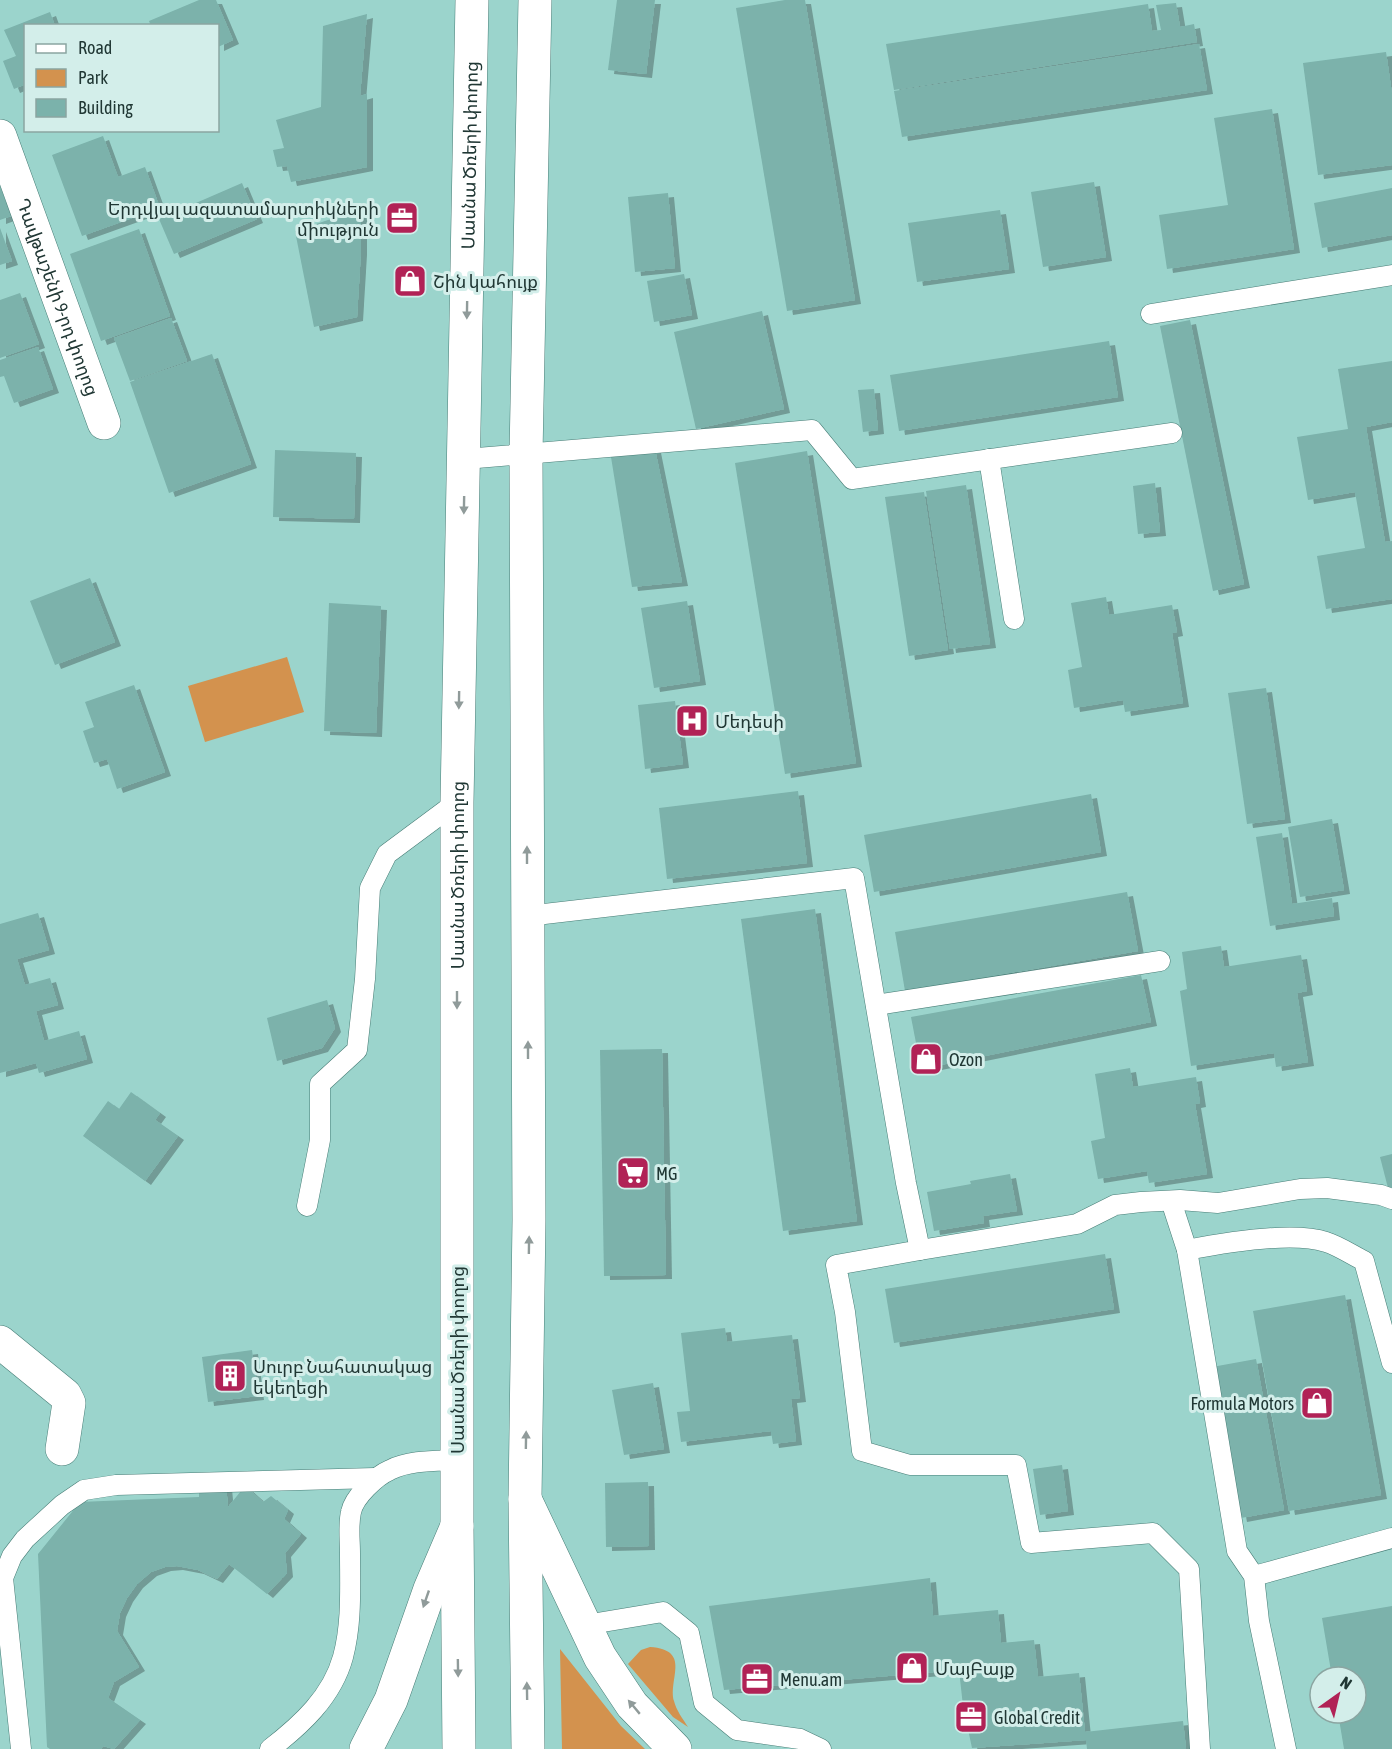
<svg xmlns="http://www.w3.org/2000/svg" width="1392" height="1749" font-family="'Asap Condensed','Noto Sans Armenian',sans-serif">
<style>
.green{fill:#d3924e}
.building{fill:#7bb2ab;filter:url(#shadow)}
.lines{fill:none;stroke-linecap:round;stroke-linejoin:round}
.lane-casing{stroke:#477d76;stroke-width:21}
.street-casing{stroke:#477d76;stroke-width:34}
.secondary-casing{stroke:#477d76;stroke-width:34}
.primary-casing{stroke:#477d76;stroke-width:34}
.lane{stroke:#fff;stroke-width:20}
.street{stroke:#fff;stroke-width:33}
.secondary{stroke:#fff;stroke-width:33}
.primary{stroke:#fff;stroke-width:33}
.oneway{fill:#909b9a}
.labels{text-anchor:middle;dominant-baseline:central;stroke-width:6;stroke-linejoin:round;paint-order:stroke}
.street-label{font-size:18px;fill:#203734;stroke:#d3eeea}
.poi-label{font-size:18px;fill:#203734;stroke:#d3eeea;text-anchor:start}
</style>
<defs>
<filter id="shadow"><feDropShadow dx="6" dy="4" stdDeviation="0" flood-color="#0004"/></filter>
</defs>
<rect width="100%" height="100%" fill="#9bd4cc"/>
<g class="green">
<path d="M 287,657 L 304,712 L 205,742 L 188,686 Z"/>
<path d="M 650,1647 C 692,1650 668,1679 674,1701 C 676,1710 683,1719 688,1727 L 673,1717 L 628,1664 L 641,1650 Z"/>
<path d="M 560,1649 L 621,1726 L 645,1749 L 562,1749 Z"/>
</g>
<g class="building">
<path d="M 199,0 L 216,0 L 233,40 L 218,47 L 218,26 L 151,26 L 149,21 Z"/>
<path d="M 617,0 L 655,0 L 646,74 L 608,70 Z"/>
<path d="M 785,0 L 805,0 L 855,300 L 787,311 L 736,8 Z"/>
<path d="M 1176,3 L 1180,27 L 1194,24 L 1197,42 L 894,90 L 886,44 L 1148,4 L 1152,31 L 1161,30 L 1156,5 Z"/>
<path d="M 50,12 L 55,26 L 26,26 L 26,84 L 14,89 L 3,61 L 16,56 L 4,30 Z"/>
<path d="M 367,14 L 360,96 L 367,94 L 367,167 L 291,182 L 287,166 L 277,167 L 273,150 L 284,148 L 276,120 L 321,107 L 323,26 Z"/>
<path d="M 1199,44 L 1207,90 L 902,137 L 894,91 Z"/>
<path d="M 1386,52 L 1392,94 L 1392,165 L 1318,175 L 1303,63 Z"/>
<path d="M 1272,109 L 1294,249 L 1167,269 L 1159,215 L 1228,205 L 1214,118 Z"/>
<path d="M 103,136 L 118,177 L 145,167 L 160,208 L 82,236 L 52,155 Z"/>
<path d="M 1094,182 L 1106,257 L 1043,267 L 1031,192 Z"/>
<path d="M 242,183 L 257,219 L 174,254 L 159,219 Z"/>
<path d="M 0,186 L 11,216 L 0,220 Z"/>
<path d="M 1392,188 L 1392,235 L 1322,248 L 1314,203 Z"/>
<path d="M 668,193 L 675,268 L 635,272 L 628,197 Z"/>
<path d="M 361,209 L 361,251 L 357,317 L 314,327 L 295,231 Z"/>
<path d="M 1000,210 L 1009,269 L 917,282 L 908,223 Z"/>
<path d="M 0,228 L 12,261 L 0,265 Z"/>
<path d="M 139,229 L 170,316 L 101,341 L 70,254 Z"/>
<path d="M 684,274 L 692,315 L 654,322 L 647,281 Z"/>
<path d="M 20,293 L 39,344 L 0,358 L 0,300 Z"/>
<path d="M 762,311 L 784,409 L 696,429 L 674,332 Z"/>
<path d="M 171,318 L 187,361 L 130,381 L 114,338 Z"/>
<path d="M 1190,320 L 1244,584 L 1213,591 L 1160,326 Z"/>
<path d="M 1109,341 L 1118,397 L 899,431 L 890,375 Z"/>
<path d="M 38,347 L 53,389 L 14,403 L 4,376 L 0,377 L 0,360 Z"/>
<path d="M 212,354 L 251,464 L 169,493 L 130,382 Z"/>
<path d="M 1392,361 L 1392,422 L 1366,427 L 1385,542 L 1392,541 L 1392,599 L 1326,609 L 1317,556 L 1365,548 L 1355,492 L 1308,500 L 1297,437 L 1348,429 L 1338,369 Z"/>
<path d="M 874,389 L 878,430 L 863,432 L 858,390 Z"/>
<path d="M 655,449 L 682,582 L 632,587 L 611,457 Z"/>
<path d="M 275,450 L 356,453 L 354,519 L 273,517 Z"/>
<path d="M 807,451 L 856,763 L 785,774 L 735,463 Z"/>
<path d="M 1155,483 L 1160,532 L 1138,534 L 1133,486 Z"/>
<path d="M 966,485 L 990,644 L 950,649 L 926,491 Z"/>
<path d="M 924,492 L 948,650 L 909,656 L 885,497 Z"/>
<path d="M 90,578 L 115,642 L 55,665 L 30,601 Z"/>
<path d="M 1106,597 L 1109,615 L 1172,605 L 1177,632 L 1172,633 L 1183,703 L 1125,712 L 1123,700 L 1074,708 L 1068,670 L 1082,667 L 1071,603 Z"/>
<path d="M 687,601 L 700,681 L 654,688 L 641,608 Z"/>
<path d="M 329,603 L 381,606 L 376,733 L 324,731 Z"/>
<path d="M 134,685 L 165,772 L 117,789 L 107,759 L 94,763 L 83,731 L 94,727 L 85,702 Z"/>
<path d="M 1266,688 L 1285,819 L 1247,824 L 1228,693 Z"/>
<path d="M 675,701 L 683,764 L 645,769 L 638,705 Z"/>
<path d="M 798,791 L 807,863 L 667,879 L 659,808 Z"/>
<path d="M 1091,794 L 1101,852 L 874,892 L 864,835 Z"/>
<path d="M 1332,819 L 1344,890 L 1300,897 L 1288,827 Z"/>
<path d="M 1282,833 L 1292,904 L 1332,898 L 1334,916 L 1270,926 L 1256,837 Z"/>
<path d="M 1127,892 L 1138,951 L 905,991 L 895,932 Z"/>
<path d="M 815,909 L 857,1221 L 783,1231 L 741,919 Z"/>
<path d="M 38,913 L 49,950 L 17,959 L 25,985 L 50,978 L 58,1005 L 36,1011 L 44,1041 L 79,1031 L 87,1059 L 39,1073 L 36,1063 L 0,1073 L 0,924 Z"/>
<path d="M 1221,946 L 1224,967 L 1301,955 L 1307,991 L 1297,993 L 1308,1062 L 1276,1067 L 1274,1053 L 1191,1066 L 1180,991 L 1187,989 L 1182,952 Z"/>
<path d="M 1141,975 L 1151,1022 L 921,1069 L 911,1017 Z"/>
<path d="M 327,1000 L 335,1028 L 322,1048 L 277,1061 L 267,1018 Z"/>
<path d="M 662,1049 L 666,1275 L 604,1276 L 600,1050 Z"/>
<path d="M 1130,1068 L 1133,1087 L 1196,1077 L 1200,1103 L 1195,1104 L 1207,1174 L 1149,1183 L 1147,1171 L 1098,1179 L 1091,1141 L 1105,1138 L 1095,1074 Z"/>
<path d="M 131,1092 L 160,1113 L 155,1120 L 178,1136 L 145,1181 L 83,1136 L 108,1101 L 119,1109 Z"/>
<path d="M 1392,1154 L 1392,1187 L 1388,1188 L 1380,1157 Z"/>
<path d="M 1010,1174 L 1017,1211 L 983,1216 L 984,1223 L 934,1231 L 927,1192 L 971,1184 L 970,1181 Z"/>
<path d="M 1105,1254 L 1114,1309 L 894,1343 L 885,1289 Z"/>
<path d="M 1345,1295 L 1381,1495 L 1289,1511 L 1253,1311 Z"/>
<path d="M 725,1328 L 727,1342 L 792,1335 L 800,1398 L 791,1399 L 796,1441 L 773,1444 L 771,1431 L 681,1442 L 677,1412 L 690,1411 L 681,1333 Z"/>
<path d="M 252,1350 L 258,1396 L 208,1402 L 202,1357 Z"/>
<path d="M 1256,1359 L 1284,1510 L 1241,1518 L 1212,1367 Z"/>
<path d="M 653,1383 L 664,1449 L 624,1455 L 612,1390 Z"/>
<path d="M 1062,1465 L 1068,1511 L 1040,1515 L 1033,1469 Z"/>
<path d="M 648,1482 L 649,1546 L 606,1547 L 605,1483 Z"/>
<path d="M 226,1485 L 228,1507 L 245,1486 L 263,1502 L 271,1496 L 288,1510 L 284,1519 L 301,1534 L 285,1553 L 287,1573 L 267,1594 L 229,1564 L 217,1579 L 198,1570 L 177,1566 L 165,1567 L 151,1572 L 137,1584 L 127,1598 L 120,1613 L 117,1631 L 139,1667 L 114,1682 L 108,1698 L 140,1720 L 114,1749 L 103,1746 L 101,1749 L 50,1749 L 47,1747 L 38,1554 L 80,1502 L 199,1497 L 199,1486 Z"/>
<path d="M 930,1578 L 933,1616 L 998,1610 L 1001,1643 L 1034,1640 L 1038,1677 L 1079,1673 L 1085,1732 L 1183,1721 L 1186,1749 L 1087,1749 L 1086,1740 L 972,1748 L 963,1706 L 959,1670 L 724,1690 L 709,1606 Z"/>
<path d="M 1392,1606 L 1392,1749 L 1344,1749 L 1338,1713 L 1356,1713 L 1356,1677 L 1332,1677 L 1322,1618 Z"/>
</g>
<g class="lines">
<g class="lane-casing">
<g id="lane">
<path d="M 1151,314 L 1392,275"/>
<path d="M 465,459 L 812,430 L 852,479 L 1172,433"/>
<path d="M 989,459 L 1014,619"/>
<path d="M 527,916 L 854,878 L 906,1183 L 920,1250 L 836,1265 L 845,1312 L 862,1451 L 910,1465 L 1016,1465 L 1031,1543 L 1153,1533 L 1189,1569 L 1200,1749"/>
<path d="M 876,1005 L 1160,961"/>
<path d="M 1171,1201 L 1187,1250 L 1237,1551 L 1254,1576 L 1259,1621 L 1286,1749"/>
<path d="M 307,1206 L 320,1140 L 320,1084 L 357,1050 L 365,979 L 370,888 L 387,854 L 457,802"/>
<path d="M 920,1250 L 1077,1224 L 1115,1205 L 1141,1202 L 1180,1200 L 1218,1203 L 1300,1189 L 1327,1188 L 1381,1195 L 1392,1199"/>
<path d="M 1187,1250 C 1223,1243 1293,1231 1326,1242 C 1339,1246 1352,1255 1364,1261 L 1392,1363"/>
<path d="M 1254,1576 L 1392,1538"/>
<path d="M 585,1625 L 663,1612 L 689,1633 L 704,1703 L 737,1730 L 800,1739 L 821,1749"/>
<path d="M 21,1749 L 3,1578 L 12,1556 L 25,1539 L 62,1505 L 84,1490 L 116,1485 L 375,1478"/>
<path d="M 270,1749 C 301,1725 332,1697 343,1657 C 352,1623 350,1589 350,1553 C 350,1540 348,1525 351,1512 C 354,1497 376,1476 390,1470 C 409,1460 436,1461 457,1460"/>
</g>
</g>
<g class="street-casing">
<g id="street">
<path id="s1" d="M 0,136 L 104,423"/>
<path d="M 0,1342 L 65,1395 L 69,1403 L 62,1449"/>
</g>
</g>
<g class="secondary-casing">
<g id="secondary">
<path id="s2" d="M 459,1749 L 457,1526 L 457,802 L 472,0"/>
<path d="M 528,1749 L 525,1499 L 529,1220 L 526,454 L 535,0"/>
</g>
</g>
<g class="primary-casing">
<g id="primary">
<path d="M 525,1499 L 600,1657 L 632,1705 L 675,1749"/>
<path d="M 366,1749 L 391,1700 L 430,1589 L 457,1526"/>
</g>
</g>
<use href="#lane" class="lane"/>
<use href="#street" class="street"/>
<use href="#secondary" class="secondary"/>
<use href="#primary" class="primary"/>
</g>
<defs><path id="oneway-solid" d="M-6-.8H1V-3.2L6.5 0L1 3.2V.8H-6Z" transform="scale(1.5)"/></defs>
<g class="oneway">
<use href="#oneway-solid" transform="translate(467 310) rotate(91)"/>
<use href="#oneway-solid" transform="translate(464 505) rotate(91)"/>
<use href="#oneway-solid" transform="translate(459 700) rotate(91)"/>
<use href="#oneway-solid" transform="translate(527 855) rotate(-90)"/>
<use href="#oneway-solid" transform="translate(457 1000) rotate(90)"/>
<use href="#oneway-solid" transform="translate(528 1050) rotate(-90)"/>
<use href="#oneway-solid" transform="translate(529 1245) rotate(-89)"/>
<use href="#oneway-solid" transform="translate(526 1440) rotate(-89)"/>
<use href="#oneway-solid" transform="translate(426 1599) rotate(109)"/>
<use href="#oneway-solid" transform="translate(458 1668) rotate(89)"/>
<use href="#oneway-solid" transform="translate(527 1691) rotate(-91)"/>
<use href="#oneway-solid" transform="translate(634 1707) rotate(-130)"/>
</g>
<defs>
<g id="office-square" transform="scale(1.725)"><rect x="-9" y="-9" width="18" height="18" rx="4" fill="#b12256" stroke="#d3eeea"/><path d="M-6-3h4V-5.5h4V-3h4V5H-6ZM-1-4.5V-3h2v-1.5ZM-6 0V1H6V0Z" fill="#fff"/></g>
<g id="shop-square" transform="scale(1.725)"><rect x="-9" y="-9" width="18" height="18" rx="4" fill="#b12256" stroke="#d3eeea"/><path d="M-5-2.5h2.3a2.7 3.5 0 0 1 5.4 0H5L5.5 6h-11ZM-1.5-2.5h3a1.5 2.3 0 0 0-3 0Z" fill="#fff"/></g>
<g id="hospital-square" transform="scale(1.725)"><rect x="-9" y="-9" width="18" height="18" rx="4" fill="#b12256" stroke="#d3eeea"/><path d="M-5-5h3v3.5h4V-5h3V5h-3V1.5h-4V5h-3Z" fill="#fff"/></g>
<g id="supermarket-square" transform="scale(1.725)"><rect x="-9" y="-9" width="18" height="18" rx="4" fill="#b12256" stroke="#d3eeea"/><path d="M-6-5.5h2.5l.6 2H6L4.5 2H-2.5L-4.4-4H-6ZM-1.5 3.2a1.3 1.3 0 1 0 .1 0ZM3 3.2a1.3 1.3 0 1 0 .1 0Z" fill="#fff"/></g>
<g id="building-square" transform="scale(1.725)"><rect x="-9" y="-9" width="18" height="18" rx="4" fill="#b12256" stroke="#d3eeea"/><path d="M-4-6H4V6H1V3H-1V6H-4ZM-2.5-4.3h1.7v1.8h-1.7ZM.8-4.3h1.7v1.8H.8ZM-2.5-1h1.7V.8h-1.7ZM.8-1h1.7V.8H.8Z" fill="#fff"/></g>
</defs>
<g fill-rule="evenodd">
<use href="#office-square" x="402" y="218"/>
<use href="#shop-square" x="410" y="281"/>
<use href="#hospital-square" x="692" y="721"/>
<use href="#shop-square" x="926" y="1059"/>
<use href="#supermarket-square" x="633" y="1173"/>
<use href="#building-square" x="230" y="1376"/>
<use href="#shop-square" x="1317" y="1403"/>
<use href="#shop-square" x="912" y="1668"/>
<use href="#office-square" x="757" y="1679"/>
<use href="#office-square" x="971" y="1717"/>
</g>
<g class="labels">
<g class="street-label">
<text stroke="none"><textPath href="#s2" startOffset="1594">Սասնա Ծռերի փողոց</textPath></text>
<text stroke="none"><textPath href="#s1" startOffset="171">Դավթաշենի 9-րդ փողոց</textPath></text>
<text stroke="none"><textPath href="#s2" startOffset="874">Սասնա Ծռերի փողոց</textPath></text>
<text transform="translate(457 1360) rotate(-90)">Սասնա Ծռերի փողոց</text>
</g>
<g class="poi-label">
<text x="379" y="208" text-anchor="end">Երդվյալ ազատամարտիկների<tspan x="379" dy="21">միություն</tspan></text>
<text x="433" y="281">Շին կահույք</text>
<text x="715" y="721">Մեդեսի</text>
<text x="949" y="1059">Ozon</text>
<text x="656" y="1173">MG</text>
<text x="253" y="1366">Սուրբ Նահատակաց<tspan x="253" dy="21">եկեղեցի</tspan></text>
<text x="1294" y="1403" text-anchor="end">Formula Motors</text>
<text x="935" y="1668">ՄայԲայք</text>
<text x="780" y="1679">Menu.am</text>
<text x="994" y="1717">Global Credit</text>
</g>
</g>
<rect x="24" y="24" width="195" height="108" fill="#d3eeea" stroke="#8ba5a1" stroke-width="1.5"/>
<rect x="36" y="44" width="30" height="9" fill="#ffffff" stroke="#8ba5a1" stroke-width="1.5"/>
<text x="78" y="54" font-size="18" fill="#203734">Road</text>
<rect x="36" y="69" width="30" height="18" fill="#d3924e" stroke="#8ba5a1" stroke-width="1.5"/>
<text x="78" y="84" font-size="18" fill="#203734">Park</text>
<rect x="36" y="99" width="30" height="18" fill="#7bb2ab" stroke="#8ba5a1" stroke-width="1.5"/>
<text x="78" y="114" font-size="18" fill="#203734">Building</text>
<g transform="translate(1338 1695) rotate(34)"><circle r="28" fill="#d3eeea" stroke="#8ba5a1" stroke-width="1.5"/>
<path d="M0-4.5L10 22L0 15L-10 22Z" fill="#b12256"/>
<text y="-9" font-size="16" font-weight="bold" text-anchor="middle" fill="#203734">N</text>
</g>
</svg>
